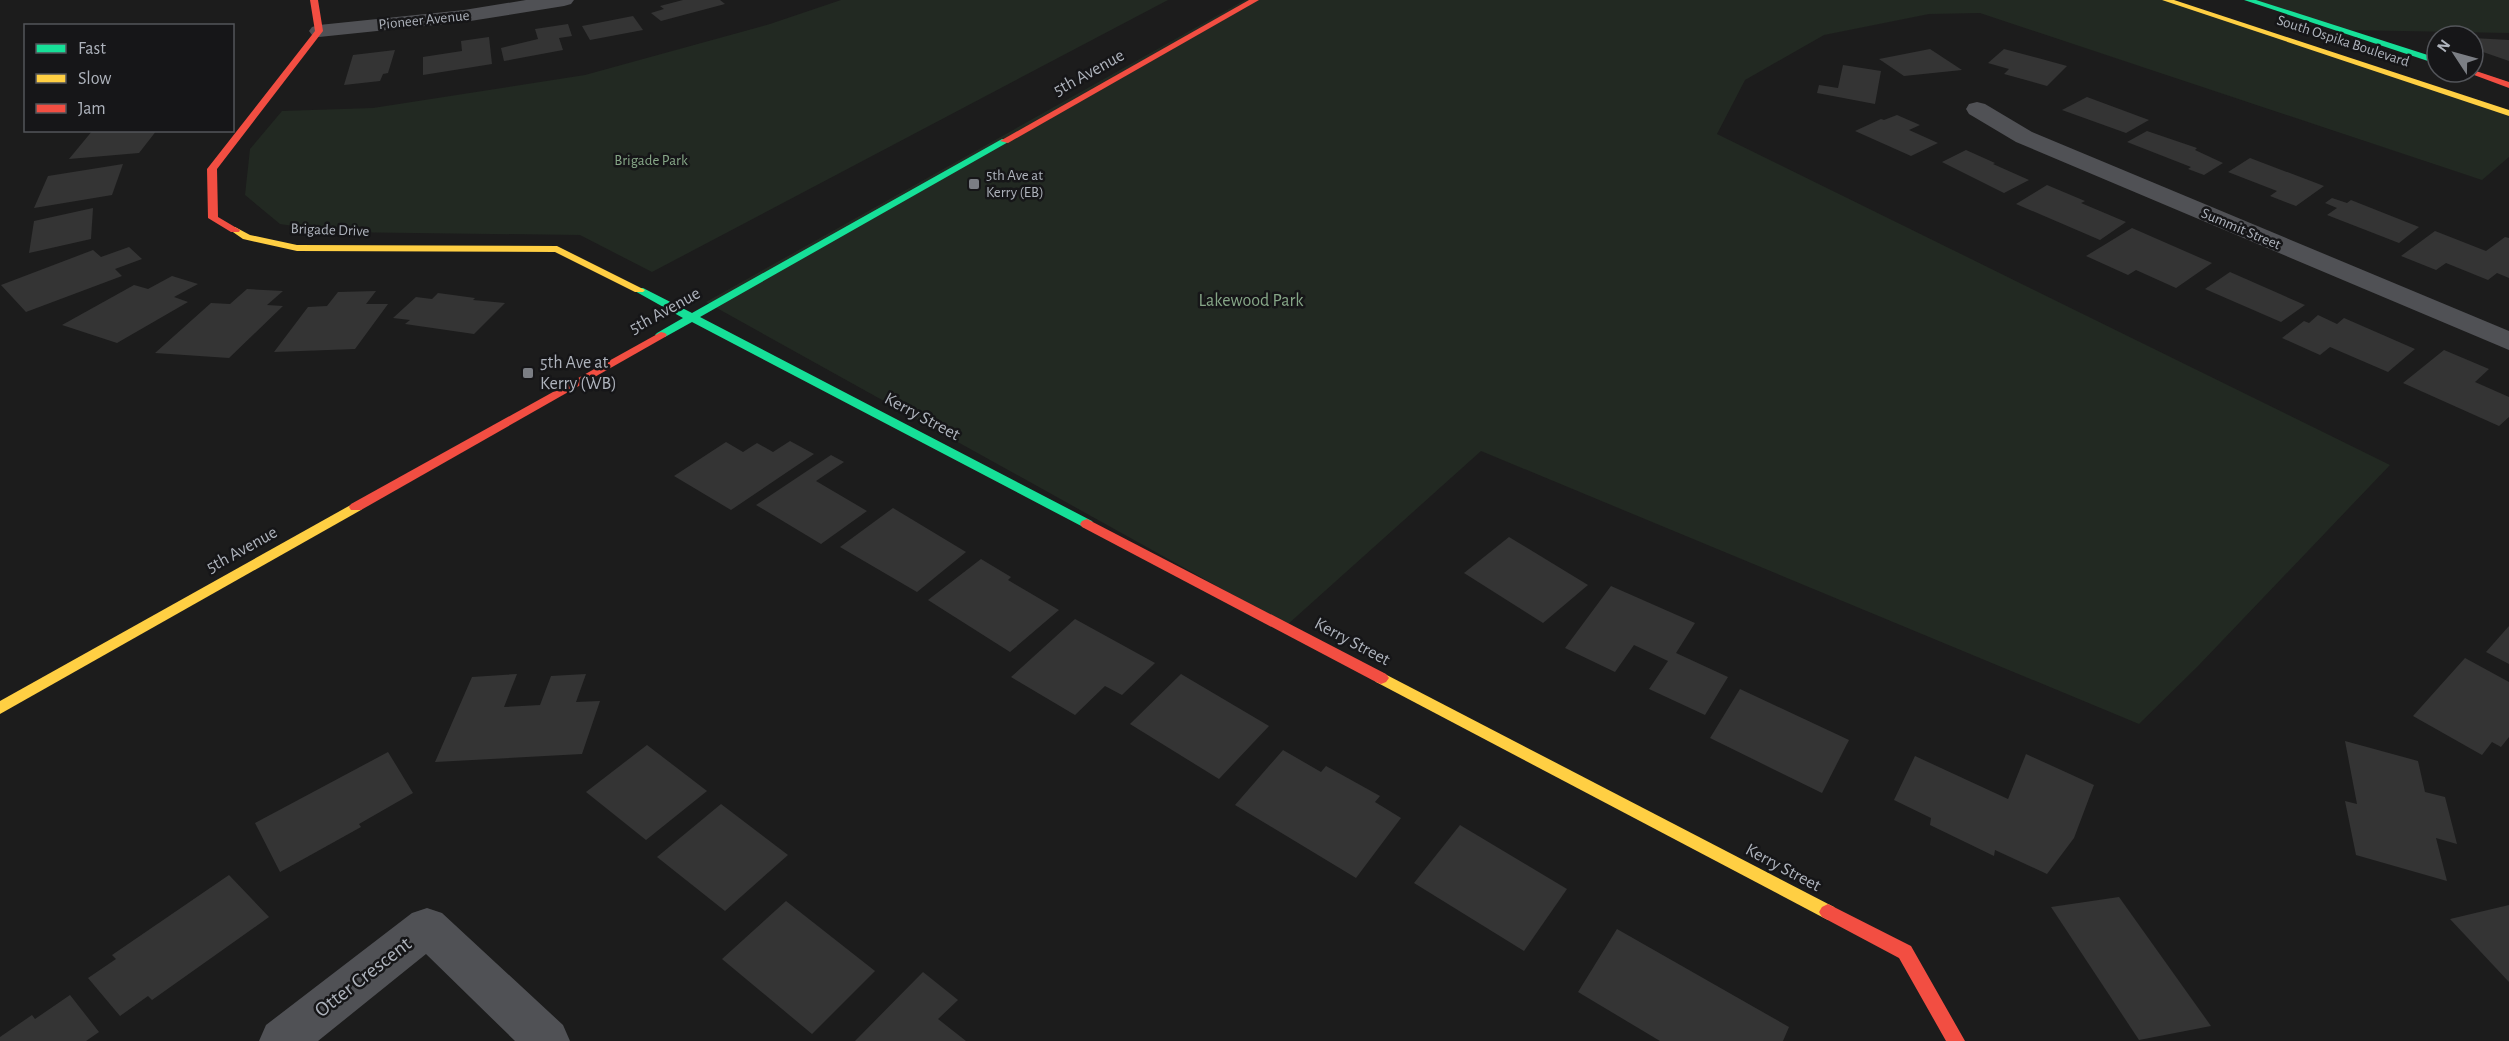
<svg xmlns="http://www.w3.org/2000/svg" width="2509" height="1041" font-family="'Alegreya Sans',sans-serif">
<style>
.green{fill:#222922}
.building{fill:#343434}
.lines{fill:none;stroke-linecap:round;stroke-linejoin:round}
.street{fill:#505155;fill-rule:evenodd}
.fast{fill:#16e098;fill-rule:evenodd}
.slow{fill:#ffcf43;fill-rule:evenodd}
.jam{fill:#f24e42;fill-rule:evenodd}
.poi-dot{fill:#7b7e84;stroke:#161618;stroke-width:2}
.labels{text-anchor:middle;dominant-baseline:central;stroke-width:5;stroke-linejoin:round;paint-order:stroke}
.far-street-label{font-size:15px;fill:#aeb3bc;stroke:#161618}
.far-park-label{font-size:15px;fill:#86a687;stroke:#161618}
.far-poi-label{font-size:15px;fill:#aeb3bc;stroke:#161618;text-anchor:start}
.street-label{font-size:18px;fill:#aeb3bc;stroke:#161618}
.park-label{font-size:18px;fill:#86a687;stroke:#161618}
.poi-label{font-size:18px;fill:#aeb3bc;stroke:#161618;text-anchor:start}
.near-street-label{font-size:21px;fill:#aeb3bc;stroke:#161618}
</style>
<rect width="100%" height="100%" fill="#1c1c1c"/>
<g class="green">
<path d="M 841,0 L 1168,0 L 652,272 L 580,235 L 336,232 L 280,224 L 245,195 L 250,149 L 282,111 L 373,108 L 585,75 L 770,24 Z"/>
<path d="M 1245,0 L 2171,0 L 2509,113 L 2509,157 L 2482,180 L 1980,13 L 1929,14 L 1824,35 L 1745,80 L 1717,134 L 2390,465 L 2198,666 L 2139,724 L 1481,451 L 1287,625 L 706,302 Z"/>
<path d="M 2254,0 L 2509,0 L 2509,33 L 2347,30 Z"/>
</g>
<g class="building">
<path d="M 683,0 L 720,0 L 725,4 L 661,21 L 651,13 L 664,9 L 660,6 Z"/>
<path d="M 633,16 L 643,30 L 590,40 L 582,26 Z"/>
<path d="M 568,24 L 572,36 L 559,38 L 563,50 L 504,61 L 501,48 L 538,39 L 535,29 Z"/>
<path d="M 489,37 L 492,64 L 423,75 L 423,57 L 462,51 L 461,41 Z"/>
<path d="M 2473,38 L 2509,40 L 2509,61 L 2483,52 L 2473,44 Z"/>
<path d="M 1930,49 L 1962,70 L 1904,76 L 1879,59 Z"/>
<path d="M 2004,49 L 2038,58 L 2067,66 L 2047,86 L 2004,74 L 2009,69 L 1988,63 Z"/>
<path d="M 395,50 L 388,73 L 383,74 L 380,81 L 344,85 L 353,55 Z"/>
<path d="M 1843,65 L 1881,71 L 1875,104 L 1817,93 L 1819,85 L 1838,88 Z"/>
<path d="M 2087,97 L 2149,120 L 2126,133 L 2062,110 Z"/>
<path d="M 1897,115 L 1920,125 L 1909,130 L 1938,143 L 1911,156 L 1855,131 L 1881,119 L 1884,120 Z"/>
<path d="M 93,130 L 157,130 L 139,153 L 69,159 Z"/>
<path d="M 2147,131 L 2197,148 L 2195,150 L 2223,163 L 2204,175 L 2188,169 L 2191,167 L 2127,142 Z"/>
<path d="M 1966,150 L 1995,163 L 1993,164 L 2029,180 L 2004,193 L 1942,162 Z"/>
<path d="M 2250,158 L 2324,186 L 2296,206 L 2270,196 L 2277,191 L 2228,172 Z"/>
<path d="M 123,164 L 112,195 L 34,208 L 48,176 Z"/>
<path d="M 2047,185 L 2085,201 L 2081,203 L 2126,222 L 2100,240 L 2016,204 Z"/>
<path d="M 2332,198 L 2347,203 L 2351,200 L 2419,227 L 2399,243 L 2327,215 L 2337,208 L 2325,203 Z"/>
<path d="M 93,208 L 91,239 L 29,253 L 34,221 Z"/>
<path d="M 2132,228 L 2212,263 L 2176,288 L 2136,270 L 2128,275 L 2086,256 Z"/>
<path d="M 2435,231 L 2486,251 L 2505,237 L 2509,238 L 2509,278 L 2497,273 L 2488,280 L 2446,263 L 2436,270 L 2401,256 Z"/>
<path d="M 129,247 L 142,259 L 115,269 L 122,276 L 26,312 L 1,285 L 93,250 L 101,257 Z"/>
<path d="M 2230,272 L 2305,305 L 2281,322 L 2205,289 Z"/>
<path d="M 172,276 L 198,284 L 174,297 L 188,302 L 117,343 L 62,325 L 134,285 L 148,289 Z"/>
<path d="M 247,289 L 283,291 L 267,305 L 283,306 L 229,358 L 155,353 L 211,303 L 230,304 Z"/>
<path d="M 376,291 L 366,304 L 388,304 L 355,349 L 274,352 L 308,307 L 327,306 L 338,292 Z"/>
<path d="M 438,293 L 475,298 L 473,300 L 505,303 L 474,334 L 405,324 L 410,320 L 393,318 L 416,297 L 432,299 Z"/>
<path d="M 2318,315 L 2337,324 L 2344,318 L 2415,349 L 2388,372 L 2330,347 L 2320,355 L 2282,338 L 2304,321 L 2309,323 Z"/>
<path d="M 2444,350 L 2489,369 L 2475,382 L 2509,397 L 2509,417 L 2499,426 L 2403,383 Z"/>
<path d="M 790,441 L 814,454 L 731,510 L 674,476 L 726,442 L 743,452 L 757,443 L 773,452 Z"/>
<path d="M 831,455 L 844,462 L 816,481 L 867,511 L 821,544 L 756,505 Z"/>
<path d="M 893,508 L 966,552 L 917,592 L 840,547 Z"/>
<path d="M 1509,537 L 1588,585 L 1543,623 L 1464,573 Z"/>
<path d="M 981,559 L 1011,577 L 1008,580 L 1059,610 L 1010,652 L 928,600 Z"/>
<path d="M 1611,586 L 1695,623 L 1676,653 L 1728,677 L 1705,715 L 1649,689 L 1668,661 L 1634,645 L 1615,672 L 1565,648 Z"/>
<path d="M 1075,619 L 1155,663 L 1122,695 L 1105,686 L 1075,715 L 1011,677 Z"/>
<path d="M 2509,626 L 2509,664 L 2486,652 Z"/>
<path d="M 2465,658 L 2509,682 L 2509,737 L 2501,747 L 2492,742 L 2482,755 L 2413,716 Z"/>
<path d="M 517,674 L 504,707 L 540,705 L 551,676 L 586,674 L 576,702 L 600,701 L 582,754 L 435,762 L 472,677 Z"/>
<path d="M 1181,674 L 1269,726 L 1219,779 L 1130,724 Z"/>
<path d="M 1740,689 L 1849,740 L 1822,793 L 1710,738 Z"/>
<path d="M 2345,741 L 2418,761 L 2425,792 L 2445,797 L 2457,844 L 2436,838 L 2447,881 L 2356,855 L 2345,801 L 2357,804 Z"/>
<path d="M 647,745 L 707,791 L 646,840 L 586,792 Z"/>
<path d="M 1283,750 L 1321,772 L 1326,766 L 1380,796 L 1375,802 L 1401,818 L 1356,878 L 1235,805 Z"/>
<path d="M 388,752 L 413,793 L 359,824 L 361,827 L 280,872 L 255,823 Z"/>
<path d="M 2026,754 L 2094,785 L 2074,838 L 2047,874 L 1995,850 L 1994,856 L 1930,825 L 1931,818 L 1894,800 L 1915,756 L 2008,799 Z"/>
<path d="M 721,804 L 788,855 L 725,911 L 657,857 Z"/>
<path d="M 1460,825 L 1567,889 L 1524,951 L 1414,883 Z"/>
<path d="M 229,875 L 269,917 L 152,1000 L 148,996 L 120,1016 L 88,978 L 116,959 L 112,955 Z"/>
<path d="M 2119,897 L 2211,1026 L 2139,1040 L 2051,907 Z"/>
<path d="M 786,901 L 875,971 L 812,1034 L 722,959 Z"/>
<path d="M 2509,905 L 2509,982 L 2450,919 Z"/>
<path d="M 1617,929 L 1789,1027 L 1783,1041 L 1660,1041 L 1578,992 Z"/>
<path d="M 923,972 L 958,1000 L 938,1019 L 966,1041 L 855,1041 Z"/>
<path d="M 70,995 L 99,1032 L 86,1041 L 0,1041 L 0,1037 L 32,1015 L 35,1019 Z"/>
</g>
<g class="lines">
<g class="street">
<path d="M 526,0 L 574,0 L 571,4 L 564,6 L 464,22 L 319,37 L 312,35 L 309,31 L 312,27 L 319,25 L 464,10 Z"/>
<path d="M 1977,102 L 1985,104 L 2032,132 L 2509,331 L 2509,350 L 2016,142 L 1969,114 L 1966,109 L 1969,104 Z"/>
<path d="M 427,908 L 442,913 L 563,1025 L 570,1041 L 515,1041 L 426,954 L 318,1041 L 259,1041 L 266,1025 L 412,913 Z"/>
</g>
<g class="fast">
<path d="M 2244,0 L 2256,0 L 2437,58 L 2437,64 Z"/>
<path d="M 1002,139 L 1010,141 L 700,317 L 1092,521 L 1094,524 L 1092,527 L 1087,529 L 692,322 L 665,337 L 657,337 L 655,335 L 657,333 L 683,318 L 633,290 L 635,288 L 643,288 L 692,313 Z"/>
</g>
<g class="slow">
<path d="M 2162,0 L 2174,0 L 2509,110 L 2509,116 Z"/>
<path d="M 235,227 L 250,235 L 297,245 L 557,246 L 645,290 L 643,292 L 635,292 L 555,252 L 297,251 L 243,239 L 230,230 Z"/>
<path d="M 356,502 L 361,504 L 363,507 L 361,510 L 0,714 L 0,701 Z"/>
<path d="M 1381,672 L 1834,907 L 1837,912 L 1834,917 L 1828,920 L 1822,917 L 1376,682 L 1373,678 L 1376,674 Z"/>
</g>
<g class="jam">
<path d="M 310,0 L 318,0 L 323,31 L 217,169 L 218,217 L 240,230 L 239,232 L 231,232 L 208,218 L 207,169 L 315,31 Z"/>
<path d="M 1249,0 L 1259,0 L 1008,143 L 1000,141 Z"/>
<path d="M 2473,70 L 2509,82 L 2509,88 L 2466,72 L 2473,72 Z"/>
<path d="M 661,332 L 665,333 L 667,335 L 665,337 L 361,510 L 351,510 L 349,507 L 351,504 Z"/>
<path d="M 1087,519 L 1386,674 L 1389,678 L 1386,682 L 1381,684 L 1376,682 L 1082,527 L 1080,524 L 1082,521 Z"/>
<path d="M 1828,904 L 1911,946 L 1965,1041 L 1946,1041 L 1899,958 L 1822,917 L 1819,912 L 1822,907 Z"/>
</g>
</g>
<g class="poi-dot">
<rect x="968" y="178" width="12" height="12" rx="3"/>
<rect x="522" y="367" width="12" height="12" rx="3"/>
</g>
<g class="labels">
<g class="far-street-label">
<text transform="translate(424 20) rotate(-6)">Pioneer Avenue</text>
<text transform="translate(2343 41) rotate(18)">South Ospika Boulevard</text>
<text transform="translate(2241 229) rotate(23)">Summit Street</text>
<text transform="translate(330 230) rotate(2)">Brigade Drive</text>
</g>
<g class="far-park-label">
<text x="651" y="160">Brigade Park</text>
</g>
<g class="far-poi-label">
<text x="986" y="175">5th Ave at<tspan x="986" dy="17">Kerry (EB)</tspan></text>
</g>
<g class="street-label">
<text transform="translate(1089 73) rotate(-29)">5th Avenue</text>
<text transform="translate(665 311) rotate(-29)">5th Avenue</text>
<text transform="translate(922 417) rotate(28)">Kerry Street</text>
<text transform="translate(242 550) rotate(-29)">5th Avenue</text>
<text transform="translate(1352 642) rotate(28)">Kerry Street</text>
<text transform="translate(1783 868) rotate(28)">Kerry Street</text>
</g>
<g class="park-label">
<text x="1251" y="301">Lakewood Park</text>
</g>
<g class="poi-label">
<text x="540" y="363">5th Ave at<tspan x="540" dy="21">Kerry (WB)</tspan></text>
</g>
<g class="near-street-label">
<text transform="translate(363 977) rotate(-38)">Otter Crescent</text>
</g>
</g>
<rect x="24" y="24" width="210" height="108" fill="#161618" stroke="#53555a" stroke-width="1.5"/>
<rect x="36" y="44" width="30" height="9" fill="#16e098" stroke="#53555a" stroke-width="1.5"/>
<text x="78" y="54" font-size="18" fill="#aeb3bc">Fast</text>
<rect x="36" y="74" width="30" height="9" fill="#ffcf43" stroke="#53555a" stroke-width="1.5"/>
<text x="78" y="84" font-size="18" fill="#aeb3bc">Slow</text>
<rect x="36" y="104" width="30" height="9" fill="#f24e42" stroke="#53555a" stroke-width="1.5"/>
<text x="78" y="114" font-size="18" fill="#aeb3bc">Jam</text>
<g transform="translate(2455 54) rotate(306)"><circle r="28" fill="#161618" stroke="#53555a" stroke-width="1.5"/>
<path d="M0-4.5L10 22L0 15L-10 22Z" fill="#7b7e84"/>
<text y="-9" font-size="16" font-weight="bold" text-anchor="middle" fill="#aeb3bc">N</text>
</g>
</svg>
